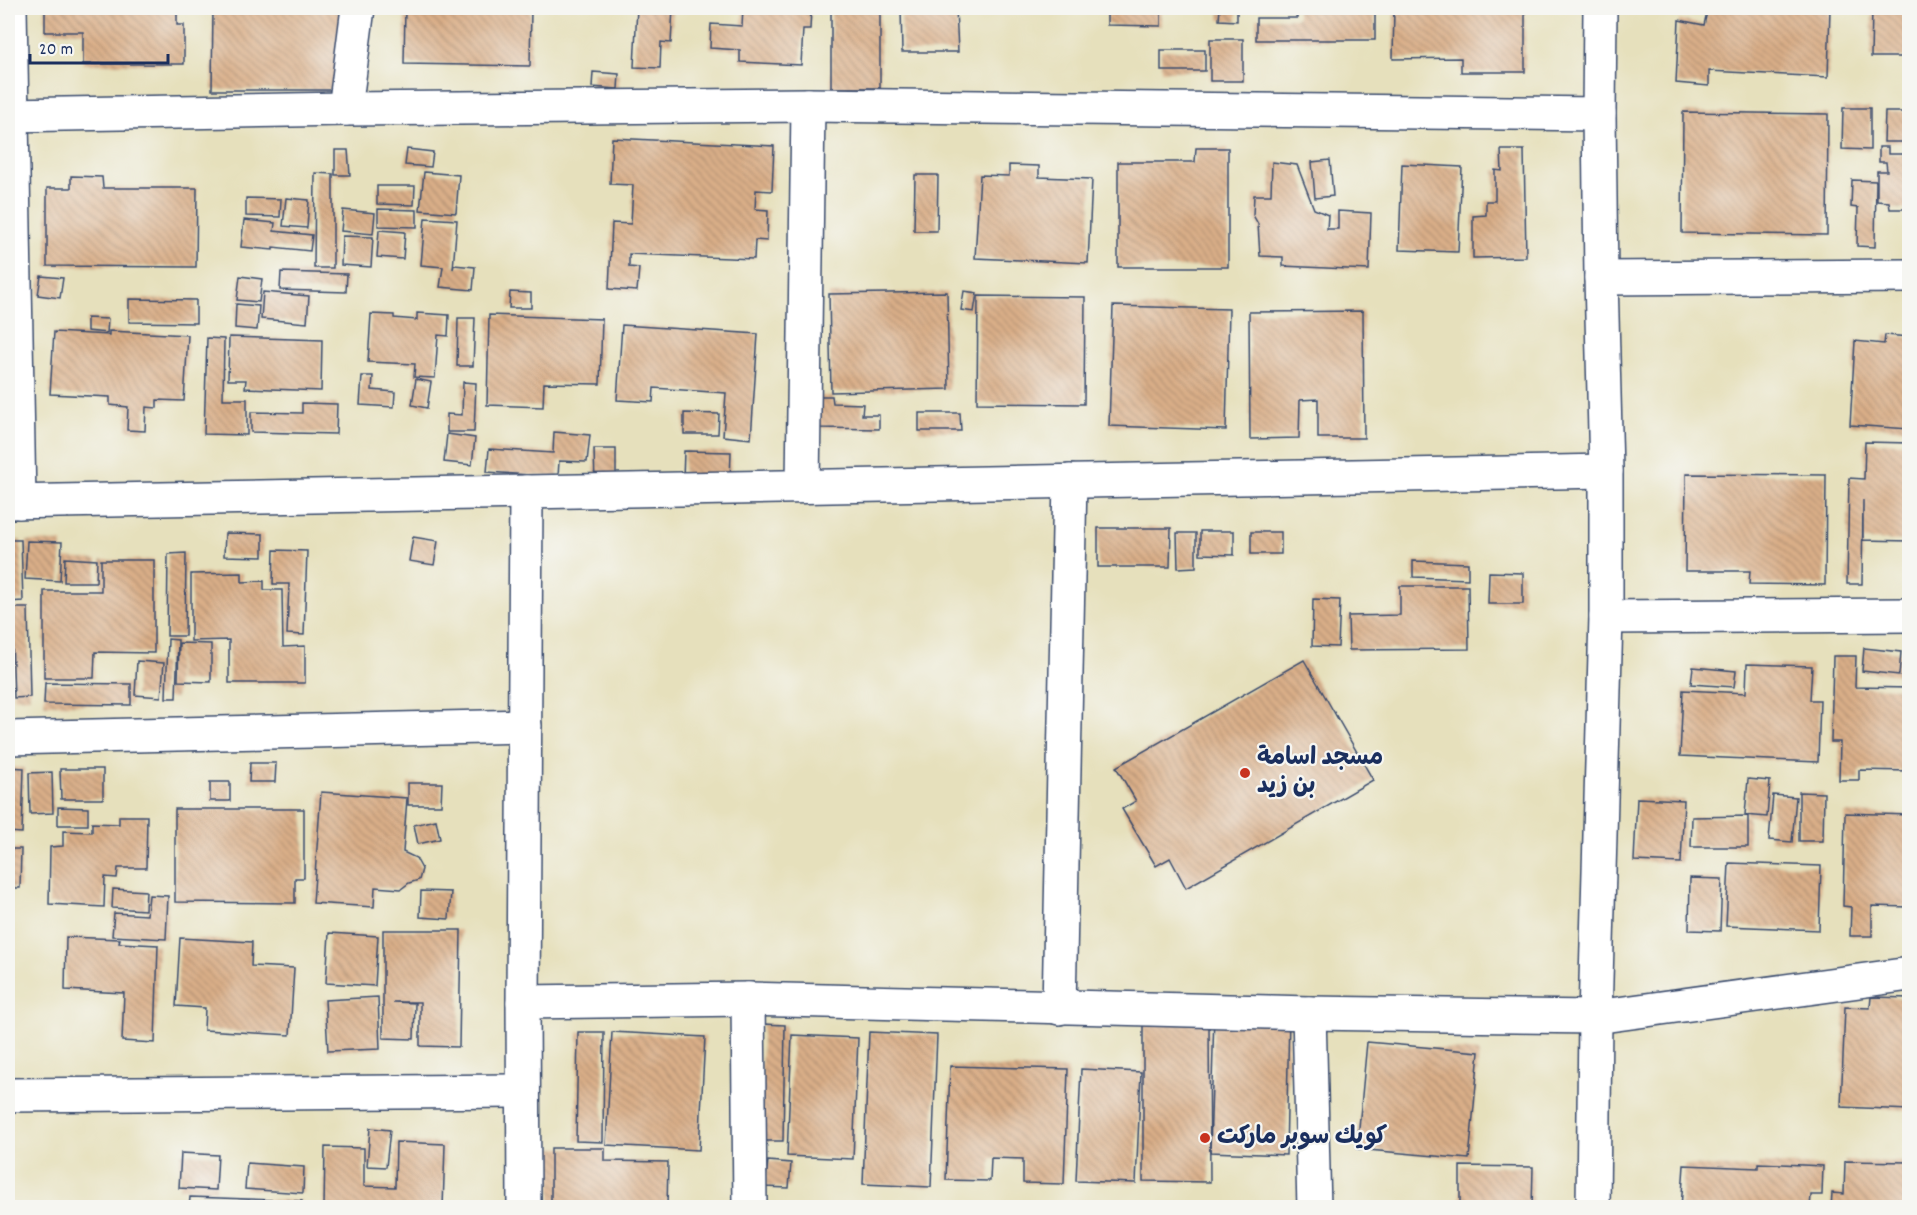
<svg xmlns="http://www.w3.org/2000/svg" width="1917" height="1215" font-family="Dekko,'Playpen Sans Arabic',sans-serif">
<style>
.building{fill:url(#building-back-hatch)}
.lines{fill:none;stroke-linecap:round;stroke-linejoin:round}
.minor-casing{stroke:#394a6c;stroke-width:36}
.minor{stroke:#fff;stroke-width:33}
.poi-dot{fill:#c8321e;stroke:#f6f6f2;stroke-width:2}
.labels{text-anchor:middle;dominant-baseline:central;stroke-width:4.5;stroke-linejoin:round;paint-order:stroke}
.poi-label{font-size:24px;font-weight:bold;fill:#1b2f5e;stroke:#f6f6f2;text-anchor:start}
</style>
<defs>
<pattern id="building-back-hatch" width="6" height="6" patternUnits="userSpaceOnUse" patternTransform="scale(1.5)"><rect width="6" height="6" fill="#daaf88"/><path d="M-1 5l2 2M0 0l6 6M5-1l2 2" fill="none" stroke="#b08f72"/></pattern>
</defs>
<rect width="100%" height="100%" fill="#f6f6f2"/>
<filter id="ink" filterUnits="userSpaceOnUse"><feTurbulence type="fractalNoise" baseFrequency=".0167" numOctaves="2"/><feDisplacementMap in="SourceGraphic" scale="12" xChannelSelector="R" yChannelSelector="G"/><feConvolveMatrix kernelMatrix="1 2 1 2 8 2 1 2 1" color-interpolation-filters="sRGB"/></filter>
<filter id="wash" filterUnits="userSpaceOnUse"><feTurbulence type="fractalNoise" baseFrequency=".008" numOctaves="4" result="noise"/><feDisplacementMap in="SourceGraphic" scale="24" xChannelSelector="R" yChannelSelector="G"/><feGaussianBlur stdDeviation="1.35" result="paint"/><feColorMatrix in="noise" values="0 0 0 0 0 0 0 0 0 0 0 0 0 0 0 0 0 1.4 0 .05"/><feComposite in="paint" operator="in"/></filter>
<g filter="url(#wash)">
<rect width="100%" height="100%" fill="#e6e0bc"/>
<g id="blocks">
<g class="building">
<path d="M 45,8 L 177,8 L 177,25 L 184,25 L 184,64 L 83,64 L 83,32 L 45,32 Z"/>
<path d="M 213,8 L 345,8 L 345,90 L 212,90 Z"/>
<path d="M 405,8 L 531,8 L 530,66 L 404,64 Z"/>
<path d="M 637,8 L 673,8 L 671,43 L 661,42 L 660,68 L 634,67 Z"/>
<path d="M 743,8 L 811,8 L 810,29 L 803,29 L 801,65 L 740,62 L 740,50 L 710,48 L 711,24 L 742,26 Z"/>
<rect x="831" y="8" width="49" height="80"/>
<path d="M 901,8 L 956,8 L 958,52 L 902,52 Z"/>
<path d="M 1107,8 L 1161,8 L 1161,26 L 1107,25 Z"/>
<path d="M 1220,8 L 1237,8 L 1237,21 L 1219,20 Z"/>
<path d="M 1297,8 L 1375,8 L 1375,40 L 1256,40 L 1256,18 L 1297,18 Z"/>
<path d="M 1394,8 L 1525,8 L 1525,72 L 1461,72 L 1461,58 L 1393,59 Z"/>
<path d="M 1708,8 L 1830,8 L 1828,77 L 1709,71 L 1709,86 L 1676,83 L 1679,20 L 1704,25 Z"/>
<path d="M 1872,8 L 1910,8 L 1910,57 L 1871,57 Z"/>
<rect x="1210" y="39" width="33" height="42"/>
<rect x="1161" y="50" width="44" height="21"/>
<path d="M 593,72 L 619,74 L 618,89 L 592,87 Z"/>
<path d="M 1843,108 L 1870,108 L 1870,150 L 1842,149 Z"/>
<path d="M 1683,112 L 1828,114 L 1827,235 L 1682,233 Z"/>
<path d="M 1885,112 L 1910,112 L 1910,142 L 1884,142 Z"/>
<path d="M 612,138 L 774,146 L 772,191 L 756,190 L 755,209 L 768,210 L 767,241 L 755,240 L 754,259 L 629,254 L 629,267 L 639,268 L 637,291 L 609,289 L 612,223 L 631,224 L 633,185 L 610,184 Z"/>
<path d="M 1879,147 L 1888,147 L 1888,154 L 1910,154 L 1910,209 L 1890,209 L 1889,202 L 1877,201 L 1877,171 L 1887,171 L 1886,162 L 1879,162 Z"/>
<path d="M 1196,148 L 1228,148 L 1228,267 L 1118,267 L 1118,162 L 1195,162 Z"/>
<path d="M 407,149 L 433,152 L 431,167 L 405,165 Z"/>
<path d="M 335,150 L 348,150 L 350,175 L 335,175 Z"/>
<path d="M 1501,150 L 1524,150 L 1526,257 L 1473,258 L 1473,216 L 1486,215 L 1486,201 L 1495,201 L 1495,170 L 1502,171 Z"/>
<path d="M 1330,160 L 1333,196 L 1315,198 L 1312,162 Z"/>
<path d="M 1272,162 L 1297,165 L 1314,209 L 1328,215 L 1327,229 L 1338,229 L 1338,211 L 1371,213 L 1369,270 L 1283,266 L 1283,257 L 1260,256 L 1258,224 L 1253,215 L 1254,195 L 1271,195 Z"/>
<path d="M 1402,164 L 1462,167 L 1458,252 L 1399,250 Z"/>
<path d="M 1009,165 L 1039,166 L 1039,177 L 1092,179 L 1088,263 L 975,258 L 980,175 L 1009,176 Z"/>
<path d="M 424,172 L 459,175 L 456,213 L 420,210 Z"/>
<path d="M 315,173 L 333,174 L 333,268 L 314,268 Z"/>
<path d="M 915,175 L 938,175 L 937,231 L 914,231 Z"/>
<path d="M 71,176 L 102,177 L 103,188 L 197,188 L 196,267 L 47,266 L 47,188 L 71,188 Z"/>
<path d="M 1852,180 L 1876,181 L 1875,247 L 1857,246 L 1858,208 L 1851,207 Z"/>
<path d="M 377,186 L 415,186 L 414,205 L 377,204 Z"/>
<path d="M 246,198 L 281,199 L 280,217 L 246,216 Z"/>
<path d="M 286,198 L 309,200 L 307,228 L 283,226 Z"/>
<path d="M 378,209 L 417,210 L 417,227 L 378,226 Z"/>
<path d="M 343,210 L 375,213 L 373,234 L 341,231 Z"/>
<path d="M 425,218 L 457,220 L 453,269 L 454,265 L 475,267 L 473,290 L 440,287 L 443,267 L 421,265 Z"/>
<path d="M 244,220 L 275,223 L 274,231 L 312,235 L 310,251 L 273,247 L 273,250 L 241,247 Z"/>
<path d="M 379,230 L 405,232 L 403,259 L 377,257 Z"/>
<path d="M 342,236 L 373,237 L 371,267 L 341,265 Z"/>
<path d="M 281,272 L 347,274 L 346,292 L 280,290 Z"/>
<path d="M 41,276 L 63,278 L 60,298 L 38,295 Z"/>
<path d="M 240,276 L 262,279 L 259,302 L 237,300 Z"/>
<path d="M 964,291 L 977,293 L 974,312 L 961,310 Z"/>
<path d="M 263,292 L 309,296 L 307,323 L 261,319 Z"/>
<path d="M 510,292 L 531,293 L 531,308 L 509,308 Z"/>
<path d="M 947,292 L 949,389 L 831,392 L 829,294 Z"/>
<path d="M 978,296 L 1085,297 L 1084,404 L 977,403 Z"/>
<path d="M 129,299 L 196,300 L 196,323 L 129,322 Z"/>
<path d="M 236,304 L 259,306 L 257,330 L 235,328 Z"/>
<path d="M 1113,306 L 1229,309 L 1226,430 L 1109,426 Z"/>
<path d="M 1363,311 L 1364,438 L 1318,438 L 1318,399 L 1300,400 L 1299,438 L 1250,439 L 1249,312 Z"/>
<path d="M 417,313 L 449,315 L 448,336 L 438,335 L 435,378 L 414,377 L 415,364 L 368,362 L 371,314 L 394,315 L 394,318 L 417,320 Z"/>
<path d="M 489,315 L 602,319 L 600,384 L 544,383 L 543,407 L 487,405 Z"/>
<path d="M 87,318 L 108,319 L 107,333 L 87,331 Z"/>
<path d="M 458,318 L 475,318 L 473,366 L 457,366 Z"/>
<path d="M 622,325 L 758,334 L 751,439 L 723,436 L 726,393 L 654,388 L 653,402 L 617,400 Z"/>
<path d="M 109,331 L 188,335 L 184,401 L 157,400 L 157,408 L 146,407 L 145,431 L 127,430 L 128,407 L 110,405 L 110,397 L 50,394 L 54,332 L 109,335 Z"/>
<path d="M 1885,335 L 1910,337 L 1910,429 L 1850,425 L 1855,341 L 1884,344 Z"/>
<path d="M 229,337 L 322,340 L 321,391 L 245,388 L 246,380 L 228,380 Z"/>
<path d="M 207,338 L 224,339 L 223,399 L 247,399 L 247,435 L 204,434 Z"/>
<path d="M 362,376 L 373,376 L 372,390 L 395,392 L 394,407 L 360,405 Z"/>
<path d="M 416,379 L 431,382 L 427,408 L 412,405 Z"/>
<path d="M 463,382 L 476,383 L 474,432 L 447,432 L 447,414 L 462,415 Z"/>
<path d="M 819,396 L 832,396 L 833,403 L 863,404 L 862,415 L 879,415 L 879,429 L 819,428 Z"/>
<path d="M 302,403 L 337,404 L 336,434 L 251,432 L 251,412 L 302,413 Z"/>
<path d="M 684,413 L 719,414 L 718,434 L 684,434 Z"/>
<path d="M 919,413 L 960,413 L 961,431 L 919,431 Z"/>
<path d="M 554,432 L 590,435 L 587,462 L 559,461 L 558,477 L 487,472 L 489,449 L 553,453 Z"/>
<path d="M 447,434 L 475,438 L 472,465 L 444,462 Z"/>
<path d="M 1865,442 L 1910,443 L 1910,541 L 1863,540 L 1863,500 L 1862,584 L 1847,584 L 1849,478 L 1864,479 Z"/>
<path d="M 594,449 L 616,449 L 616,483 L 595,484 Z"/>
<path d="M 684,451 L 731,452 L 730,481 L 683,479 Z"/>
<path d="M 1686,474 L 1826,475 L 1825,585 L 1749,584 L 1750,571 L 1685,571 Z"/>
<path d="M 1098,528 L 1171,528 L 1170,567 L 1098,567 Z"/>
<path d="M 1200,531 L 1234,531 L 1234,555 L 1200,554 Z"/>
<rect x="1251" y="532" width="30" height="22"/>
<path d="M 225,533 L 263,534 L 263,557 L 224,556 Z"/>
<path d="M 1177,533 L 1196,533 L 1196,567 L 1178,568 Z"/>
<path d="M 413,537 L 438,541 L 434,565 L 409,561 Z"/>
<path d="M 8,540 L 21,540 L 23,601 L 8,602 Z"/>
<path d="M 27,541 L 62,542 L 60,581 L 25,579 Z"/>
<path d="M 274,550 L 307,551 L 304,635 L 287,634 L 289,584 L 273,584 Z"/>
<path d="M 186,553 L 185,636 L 167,636 L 168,554 Z"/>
<path d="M 65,558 L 97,560 L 96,582 L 64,582 Z"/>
<path d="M 101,560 L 154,560 L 154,653 L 95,652 L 94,678 L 44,678 L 44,591 L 101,591 Z"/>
<path d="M 1413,561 L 1468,563 L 1468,579 L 1413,577 Z"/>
<path d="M 1489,572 L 1523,573 L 1523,604 L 1488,604 Z"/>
<path d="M 242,573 L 242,582 L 264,581 L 264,590 L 282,590 L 283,647 L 305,646 L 305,683 L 229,683 L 229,640 L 191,641 L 191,574 Z"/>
<path d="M 1400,586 L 1468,586 L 1469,649 L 1349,650 L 1348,616 L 1400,615 Z"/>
<path d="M 1313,599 L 1340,600 L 1338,647 L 1312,646 Z"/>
<path d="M 11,608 L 28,608 L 30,697 L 14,698 Z"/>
<path d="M 168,639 L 178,640 L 176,698 L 166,698 Z"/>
<path d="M 179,643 L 211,644 L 211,682 L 178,681 Z"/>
<path d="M 1864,648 L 1901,652 L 1899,675 L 1862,671 Z"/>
<path d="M 1833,656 L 1856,656 L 1855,687 L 1910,688 L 1910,771 L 1859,770 L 1859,780 L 1839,780 L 1840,742 L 1831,742 Z"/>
<path d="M 1304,660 L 1373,780 L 1186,888 L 1170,858 L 1156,866 L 1122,809 L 1136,801 L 1116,767 Z"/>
<path d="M 137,661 L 164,663 L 161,697 L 135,695 Z"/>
<path d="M 1747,664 L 1812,666 L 1810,700 L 1820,700 L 1818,762 L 1680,756 L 1683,690 L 1746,693 Z"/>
<path d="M 1693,667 L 1736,671 L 1734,687 L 1691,684 Z"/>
<path d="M 45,683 L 131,684 L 131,705 L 44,704 Z"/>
<path d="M 250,763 L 276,763 L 275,782 L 249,782 Z"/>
<path d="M 8,767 L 24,768 L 22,833 L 8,832 Z"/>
<path d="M 60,769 L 103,769 L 103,799 L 61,799 Z"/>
<path d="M 52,772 L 53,813 L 30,814 L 29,773 Z"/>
<path d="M 1748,779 L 1770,781 L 1767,817 L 1745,815 Z"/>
<rect x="210" y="782" width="20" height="19"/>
<path d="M 408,783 L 442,783 L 441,805 L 408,805 Z"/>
<path d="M 321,792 L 407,798 L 403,852 L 416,858 L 422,869 L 419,880 L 409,883 L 401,889 L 375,887 L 374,907 L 313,903 Z"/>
<path d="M 1799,792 L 1824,793 L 1823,841 L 1799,841 Z"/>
<path d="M 1773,795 L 1796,797 L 1792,842 L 1769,840 Z"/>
<path d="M 1637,798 L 1684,800 L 1681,863 L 1634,861 Z"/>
<path d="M 58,807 L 88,808 L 88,825 L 58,825 Z"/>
<path d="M 175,809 L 304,809 L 304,878 L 295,878 L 295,903 L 175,902 Z"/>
<path d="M 1845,813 L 1910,815 L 1910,907 L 1872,906 L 1872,936 L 1850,936 L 1851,907 L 1843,906 Z"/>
<path d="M 119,816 L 147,816 L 146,868 L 118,868 L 117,878 L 105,877 L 104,907 L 49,904 L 50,847 L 63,846 L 63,831 L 92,832 L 92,823 L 119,824 Z"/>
<path d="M 1748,816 L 1748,847 L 1691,847 L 1692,817 Z"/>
<path d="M 436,820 L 440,839 L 418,844 L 414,825 Z"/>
<path d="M 8,849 L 21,849 L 20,888 L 8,888 Z"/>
<path d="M 1729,863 L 1821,866 L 1819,930 L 1726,926 Z"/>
<path d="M 1690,878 L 1722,879 L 1720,931 L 1689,930 Z"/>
<path d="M 113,889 L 146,891 L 145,910 L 112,908 Z"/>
<path d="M 421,891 L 451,892 L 449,919 L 420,917 Z"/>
<path d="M 149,895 L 168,896 L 166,939 L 112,936 L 114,913 L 147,915 Z"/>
<path d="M 383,930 L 461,930 L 459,1047 L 420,1046 L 420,1002 L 393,1002 L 415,1003 L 414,1039 L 383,1038 Z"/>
<path d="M 329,933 L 378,936 L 375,986 L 326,983 Z"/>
<path d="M 66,937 L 120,939 L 119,943 L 158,945 L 155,1043 L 122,1041 L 124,993 L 65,990 Z"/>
<path d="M 180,938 L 252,942 L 251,966 L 294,968 L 290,1035 L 204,1030 L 205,1008 L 176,1006 Z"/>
<path d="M 378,997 L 380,1049 L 328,1051 L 325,1000 Z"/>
<path d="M 1871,997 L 1910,998 L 1910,1110 L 1841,1107 L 1845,1007 L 1870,1008 Z"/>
<path d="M 1214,1015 L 1289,1017 L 1286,1155 L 1210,1152 Z"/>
<path d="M 1143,1021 L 1209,1022 L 1210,1182 L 1143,1181 Z"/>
<path d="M 762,1024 L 785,1025 L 783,1141 L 760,1141 Z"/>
<path d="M 578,1032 L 604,1032 L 603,1142 L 576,1141 Z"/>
<path d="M 612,1032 L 705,1037 L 699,1150 L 606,1145 Z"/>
<path d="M 869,1032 L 937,1035 L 931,1187 L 863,1184 Z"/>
<path d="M 792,1035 L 858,1038 L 853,1159 L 787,1156 Z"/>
<path d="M 1367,1042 L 1479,1052 L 1469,1159 L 1357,1149 Z"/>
<path d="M 950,1066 L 1068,1069 L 1064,1184 L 1023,1183 L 1023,1159 L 991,1158 L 990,1181 L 946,1180 Z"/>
<path d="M 1081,1069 L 1141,1072 L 1136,1183 L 1076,1181 Z"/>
<path d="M 370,1128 L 390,1130 L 386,1167 L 367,1166 Z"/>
<path d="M 396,1142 L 445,1144 L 443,1208 L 324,1208 L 325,1147 L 364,1148 L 364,1186 L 395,1187 Z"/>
<path d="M 551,1148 L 605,1148 L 605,1161 L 668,1162 L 667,1208 L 551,1208 Z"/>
<path d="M 181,1153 L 218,1155 L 216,1190 L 179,1188 Z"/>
<path d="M 768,1161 L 791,1163 L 789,1188 L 765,1187 Z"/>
<path d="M 1845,1161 L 1910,1162 L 1910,1208 L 1831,1208 L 1832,1193 L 1844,1194 Z"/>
<path d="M 247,1163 L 304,1167 L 303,1193 L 245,1189 Z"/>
<path d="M 1758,1163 L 1823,1166 L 1822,1195 L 1811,1195 L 1810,1208 L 1681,1208 L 1684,1165 L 1758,1168 Z"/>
<path d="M 1460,1166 L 1533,1167 L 1532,1208 L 1460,1208 Z"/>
<path d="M 190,1197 L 302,1201 L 301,1208 L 189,1208 Z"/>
</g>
</g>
</g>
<g filter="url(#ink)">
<use href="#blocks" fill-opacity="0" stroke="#394a6c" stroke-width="1.5"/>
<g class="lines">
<g class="minor-casing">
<g id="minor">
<path d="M 10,8 L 19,502"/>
<path d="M 345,109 L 358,8"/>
<path d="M 8,115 L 345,109 L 808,105 L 1599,114"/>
<path d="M 1601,278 L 1910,276"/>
<path d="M 803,486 L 808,105"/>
<path d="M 8,502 L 1606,471"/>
<path d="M 1606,617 L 1910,615"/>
<path d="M 8,738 L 525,726"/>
<path d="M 748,999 L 750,1208"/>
<path d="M 523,1002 L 748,999 L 1309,1013 L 1595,1017 L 1910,974"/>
<path d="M 1059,1008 L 1070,481"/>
<path d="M 1309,1013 L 1314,1208"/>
<path d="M 8,1095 L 523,1091"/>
<path d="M 524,1208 L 523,1002 L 526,492"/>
<path d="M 1593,1208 L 1595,1017 L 1606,617 L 1606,471 L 1601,278 L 1599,114 L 1600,8"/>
</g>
</g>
<use href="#minor" class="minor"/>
</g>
</g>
<g class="poi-dot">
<circle cx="1245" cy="773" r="6"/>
<circle cx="1205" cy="1138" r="6"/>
</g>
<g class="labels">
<g class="poi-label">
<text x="1257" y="759">مسجد اسامة<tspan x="1257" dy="28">بن زيد</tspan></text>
<text x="1217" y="1138">كويك سوبر ماركت</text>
</g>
</g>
<rect width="1917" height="1215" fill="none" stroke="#f6f6f2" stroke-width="30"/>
<path d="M30 54v9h138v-9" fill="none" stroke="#1b2f5e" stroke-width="3"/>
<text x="39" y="54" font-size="18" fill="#1b2f5e" stroke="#f6f6f2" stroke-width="4.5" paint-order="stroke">20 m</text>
</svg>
